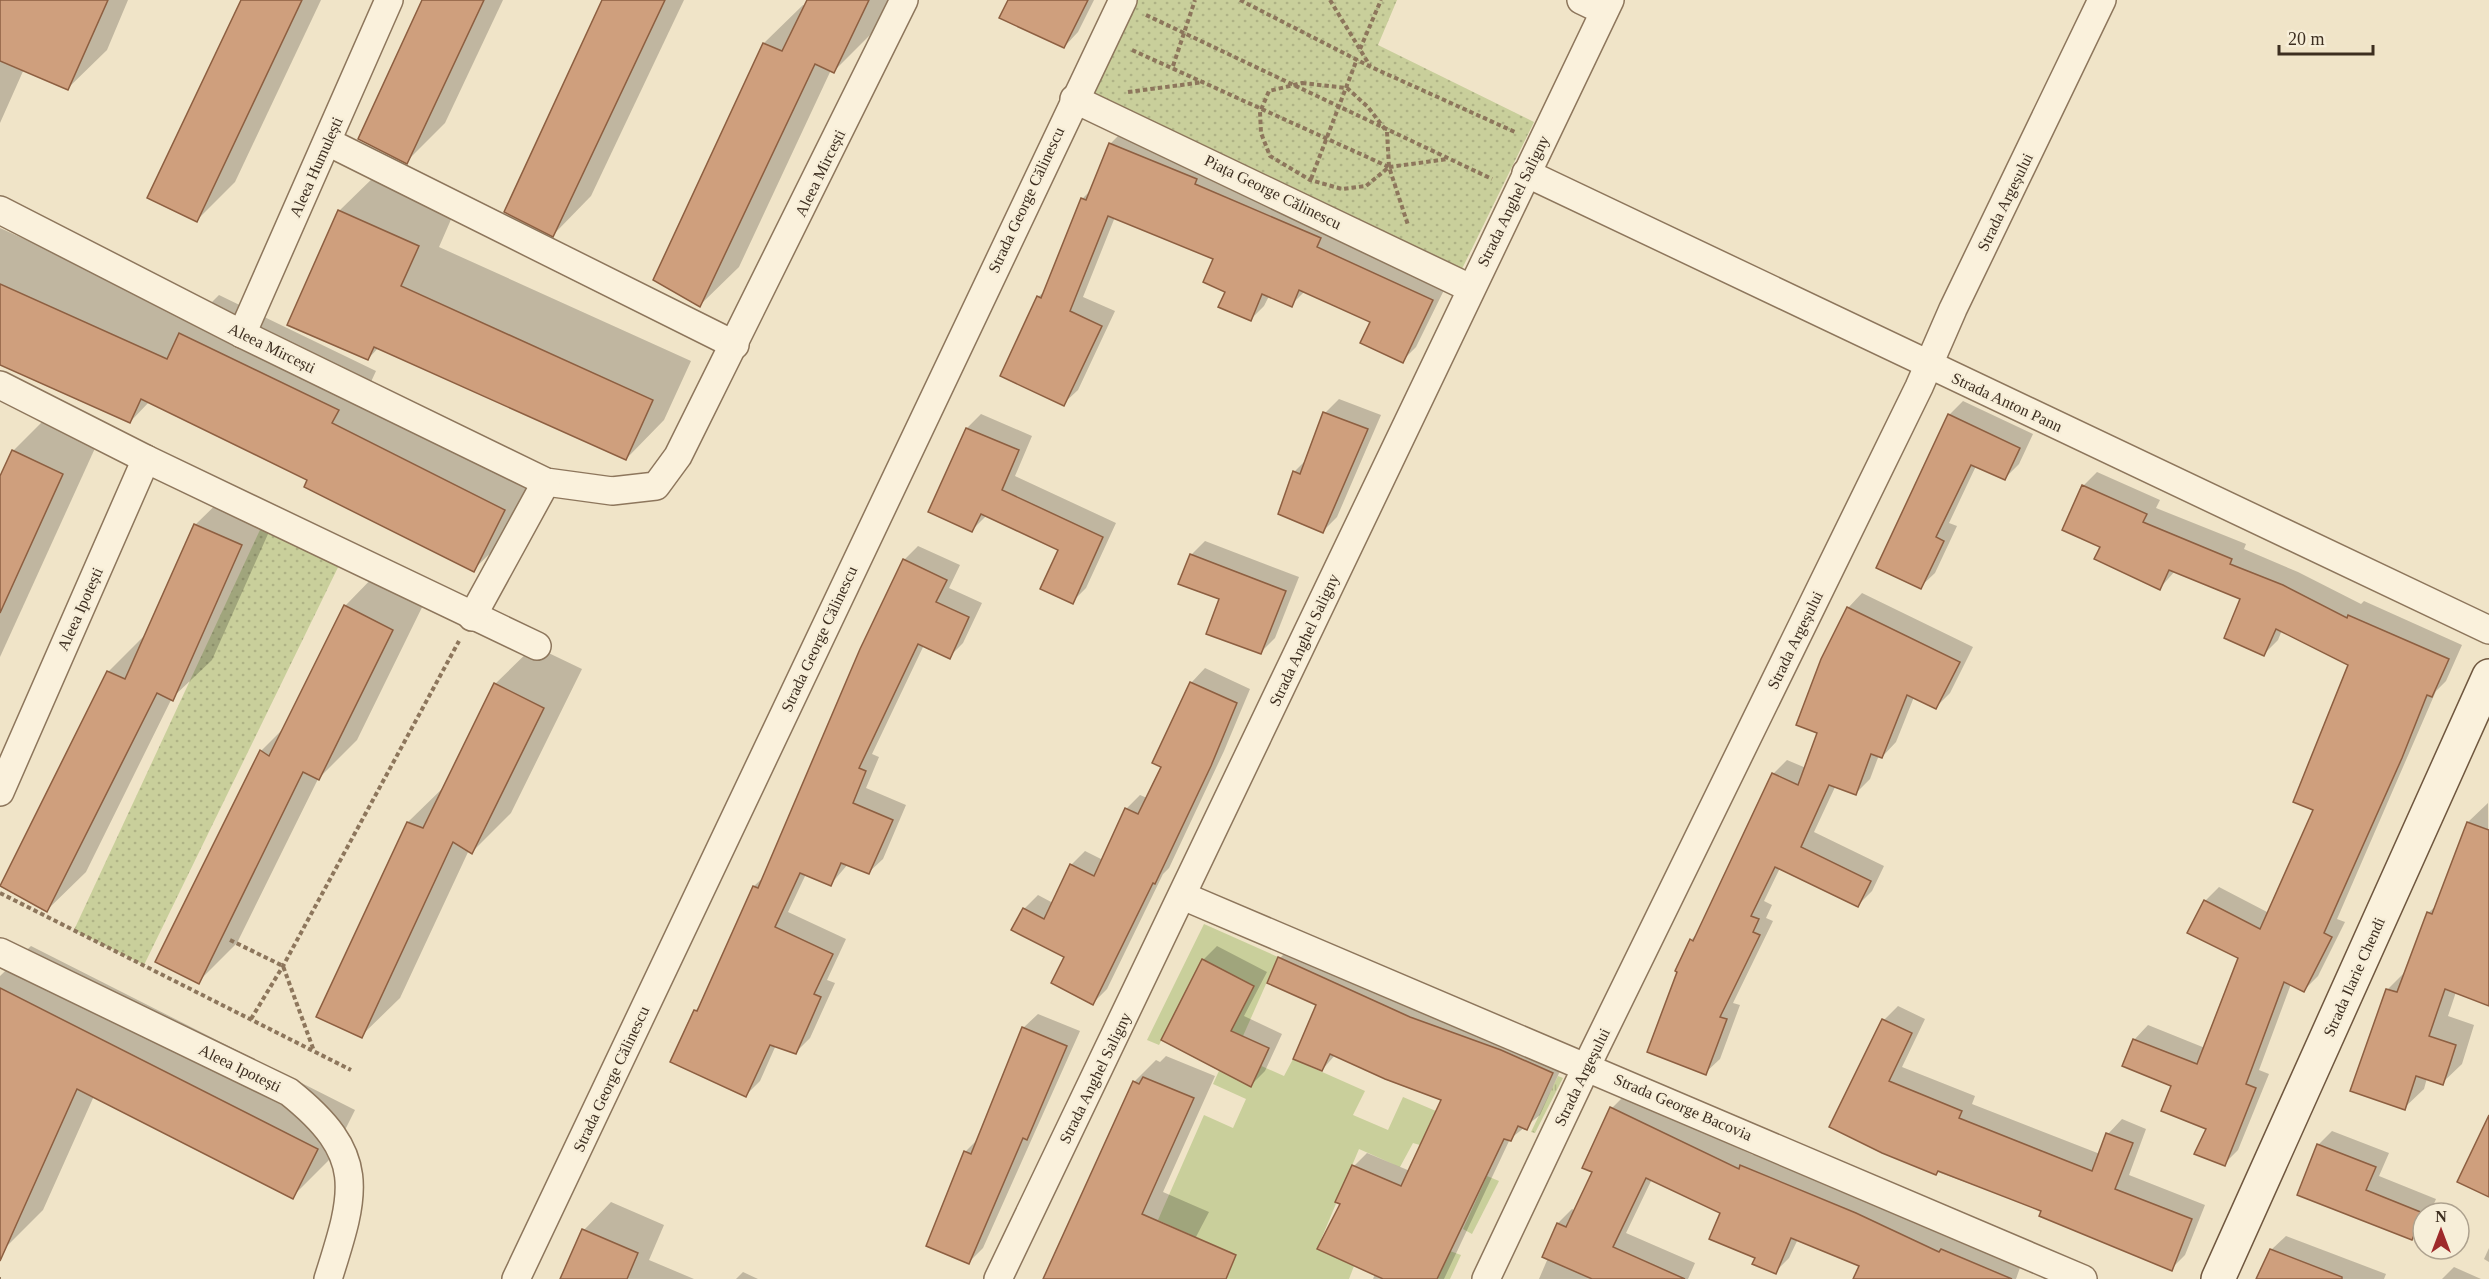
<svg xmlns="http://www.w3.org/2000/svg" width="2489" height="1279" font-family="'Times New Roman',serif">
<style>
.grass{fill:url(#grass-tufts)}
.park{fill:url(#park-dots)}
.garden{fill:#c9cf9b}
.shadow{fill:#0003}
.building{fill:#cf9f7d;stroke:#8d5f41;stroke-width:1.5}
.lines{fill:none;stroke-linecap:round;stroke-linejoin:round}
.street-casing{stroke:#8d765c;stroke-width:30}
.secondary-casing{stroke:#6f573f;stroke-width:36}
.path{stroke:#8d765c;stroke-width:4;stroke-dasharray:4.5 3;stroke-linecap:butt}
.street{stroke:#faf1dc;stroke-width:27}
.secondary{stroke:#faf1dc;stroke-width:33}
.labels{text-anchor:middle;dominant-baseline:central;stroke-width:4.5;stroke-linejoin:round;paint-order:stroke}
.street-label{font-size:16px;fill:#3d2e20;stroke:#f7eed8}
</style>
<defs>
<pattern id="grass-tufts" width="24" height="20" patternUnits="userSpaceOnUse" patternTransform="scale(1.5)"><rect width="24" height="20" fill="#c9cf9b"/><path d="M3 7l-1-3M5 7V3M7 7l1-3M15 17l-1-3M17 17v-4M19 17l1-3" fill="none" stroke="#aeb285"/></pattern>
<pattern id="park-dots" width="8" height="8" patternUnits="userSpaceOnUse" patternTransform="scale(1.5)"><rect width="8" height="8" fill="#c9cf9b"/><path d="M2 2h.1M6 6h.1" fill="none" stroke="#aeb285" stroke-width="1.8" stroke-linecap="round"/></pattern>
</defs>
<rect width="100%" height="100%" fill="#f0e4c8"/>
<path class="grass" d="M 1558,1076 L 1563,1078 L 1535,1133 L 1531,1132 Z"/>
<g class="park">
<path d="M 1136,0 L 1397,0 L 1378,45 L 1534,122 L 1459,275 L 1089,95 Z"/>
<path d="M 266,517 L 344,555 L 144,965 L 74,930 Z"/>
</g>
<g class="garden">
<path d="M 1204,924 L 1278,957 L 1243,1036 L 1231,1031 L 1202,960 L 1159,1045 L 1147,1040 Z"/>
<path d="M 1228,1051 L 1284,1076 L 1293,1059 L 1365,1091 L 1353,1115 L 1388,1130 L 1403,1097 L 1436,1111 L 1420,1145 L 1413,1143 L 1400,1167 L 1359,1149 L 1317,1249 L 1354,1266 L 1349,1279 L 1164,1279 L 1228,1274 L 1236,1255 L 1158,1220 L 1204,1115 L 1233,1128 L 1246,1099 L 1213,1084 Z"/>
<path d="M 1487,1176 L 1499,1181 L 1472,1234 L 1463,1229 Z"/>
<path d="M 1450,1251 L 1461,1255 L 1450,1279 L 1437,1279 Z"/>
</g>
<g class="shadow">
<path d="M 0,0 L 128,0 L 107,50 L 68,88 L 24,69 L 0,123 Z"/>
<path d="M 243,0 L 321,0 L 235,182 L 197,220 Z"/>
<path d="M 424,0 L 503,0 L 445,123 L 406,162 Z"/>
<path d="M 604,0 L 684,0 L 591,196 L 553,235 Z"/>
<path d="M 809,0 L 888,0 L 872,33 L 834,71 L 831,70 L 739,267 L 700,305 L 655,280 L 764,43 L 803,5 L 806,6 Z"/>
<path d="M 1009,0 L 1094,0 L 1078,32 L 1064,47 Z"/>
<path d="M 1124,130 L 1446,286 L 1416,347 L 1402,361 L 1372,322 L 1305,291 L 1291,305 L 1269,296 L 1264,306 L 1250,320 L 1227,291 L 1215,258 L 1115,217 L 1083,297 L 1115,311 L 1078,390 L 1063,404 L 1038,297 L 1046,290 L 1082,199 L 1092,189 L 1110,144 Z"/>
<path d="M 378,173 L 456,208 L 439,247 L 691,361 L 664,420 L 626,459 L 379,347 L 368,359 L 339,211 Z"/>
<path d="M 0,228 L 197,317 L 219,295 L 376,371 L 370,384 L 543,471 L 512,532 L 473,570 L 309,479 L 149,402 L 130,422 L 0,363 Z"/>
<path d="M 1339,399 L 1381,415 L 1337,517 L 1323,531 L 1294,472 L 1307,459 L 1325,413 Z"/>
<path d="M 1963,401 L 2033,434 L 2019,464 L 2004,479 L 1976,466 L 1949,523 L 1957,526 L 1935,573 L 1920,587 L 1949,415 Z"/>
<path d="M 52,412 L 101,435 L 0,657 L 0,480 L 13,451 Z"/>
<path d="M 981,414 L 1032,436 L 1015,476 L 1116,523 L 1086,588 L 1072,602 L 1060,549 L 987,515 L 972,530 L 967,428 Z"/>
<path d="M 2097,472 L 2160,500 L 2156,508 L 2246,544 L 2244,549 L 2298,572 L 2361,604 L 2364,601 L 2462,645 L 2446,681 L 2436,691 L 2337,919 L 2345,922 L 2318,976 L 2304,990 L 2291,984 L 2259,1070 L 2269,1074 L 2238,1150 L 2224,1164 L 2208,1128 L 2134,1040 L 2148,1025 L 2205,1048 L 2239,958 L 2205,901 L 2219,887 L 2269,913 L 2315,810 L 2350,665 L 2282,630 L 2278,640 L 2264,654 L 2242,598 L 2175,571 L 2160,588 L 2102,546 L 2083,486 Z"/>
<path d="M 234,487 L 280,507 L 212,660 L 172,698 L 86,872 L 47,910 L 1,887 L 108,672 L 147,633 L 195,525 Z"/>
<path d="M 1205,541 L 1299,577 L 1275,638 L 1261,652 L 1191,555 Z"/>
<path d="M 918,546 L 960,565 L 949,588 L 982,603 L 963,643 L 949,657 L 924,645 L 872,754 L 879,757 L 866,788 L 906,805 L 883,859 L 868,873 L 848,864 L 831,884 L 806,874 L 788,912 L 846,939 L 827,980 L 835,983 L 810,1038 L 796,1052 L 776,1045 L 760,1081 L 746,1095 L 695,1011 L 702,1003 L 754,886 L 766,875 L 904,560 Z"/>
<path d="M 383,567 L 430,591 L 357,740 L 318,779 L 237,943 L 198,982 L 157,961 L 261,751 L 286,726 L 345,606 Z"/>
<path d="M 1862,593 L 1973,647 L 1950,693 L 1936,707 L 1914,697 L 1896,742 L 1882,757 L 1879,755 L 1870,779 L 1856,793 L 1836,785 L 1814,832 L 1884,866 L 1872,891 L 1858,905 L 1780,868 L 1764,901 L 1772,905 L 1766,918 L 1773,921 L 1733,1003 L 1740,1005 L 1720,1059 L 1705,1073 L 1691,940 L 1699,932 L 1773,774 L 1787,760 L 1806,768 L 1819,733 L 1848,608 Z"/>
<path d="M 534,646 L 582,669 L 511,813 L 472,852 L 469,850 L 400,998 L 361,1036 L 318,1016 L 408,822 L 446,785 L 495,684 Z"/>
<path d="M 1205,668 L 1250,689 L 1224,751 L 1169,868 L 1163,874 L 1107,989 L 1093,1003 L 1066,956 L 1024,909 L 1038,895 L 1053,903 L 1071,865 L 1085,851 L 1103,860 L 1126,809 L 1140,795 L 1147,798 L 1163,766 L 1191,683 Z"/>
<path d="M 2488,803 L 2489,1004 L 2456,992 L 2448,1016 L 2474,1025 L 2462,1064 L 2442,1083 L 2427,1078 L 2424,1089 L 2404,1108 L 2387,990 L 2406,971 L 2428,913 L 2437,905 L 2468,822 Z"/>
<path d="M 1293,945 L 1565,1060 L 1540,1115 L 1510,1139 L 1444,1279 L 1373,1279 L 1375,1274 L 1342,1203 L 1354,1166 L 1367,1153 L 1410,1171 L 1443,1100 L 1336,1054 L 1322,1070 L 1318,1004 L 1269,982 L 1280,958 Z"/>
<path d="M 31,946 L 355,1110 L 331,1158 L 292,1197 L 94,1096 L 43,1210 L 4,1249 L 0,1247 L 0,976 Z"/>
<path d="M 1217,946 L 1267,972 L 1244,1016 L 1282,1034 L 1265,1071 L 1251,1085 L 1203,960 Z"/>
<path d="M 1898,1006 L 1925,1019 L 1902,1067 L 1975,1096 L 1972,1104 L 2100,1154 L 2108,1134 L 2122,1119 L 2146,1129 L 2129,1175 L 2205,1205 L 2185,1255 L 2171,1269 L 2043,1210 L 1882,1152 L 1884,1020 Z"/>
<path d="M 1038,1014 L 1080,1031 L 983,1248 L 969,1262 L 965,1152 L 978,1139 L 1023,1028 Z"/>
<path d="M 1166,1056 L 1215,1076 L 1163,1192 L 1209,1212 L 1174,1279 L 1044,1279 L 1134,1082 L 1156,1060 L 1160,1062 Z"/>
<path d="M 1626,1094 L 1753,1155 L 1756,1152 L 2022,1262 L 2016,1279 L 1858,1279 L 1861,1265 L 1798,1239 L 1789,1258 L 1775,1272 L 1757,1257 L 1722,1212 L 1652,1179 L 1626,1233 L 1695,1263 L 1688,1279 L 1539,1279 L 1548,1258 L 1544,1256 L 1558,1223 L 1572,1209 L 1575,1211 L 1594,1171 L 1612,1108 Z"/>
<path d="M 2332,1131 L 2389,1153 L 2379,1176 L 2436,1199 L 2430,1213 L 2423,1213 L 2423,1227 L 2411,1239 L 2318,1145 Z"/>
<path d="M 611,1202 L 664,1225 L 649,1260 L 694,1279 L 562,1279 L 584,1230 Z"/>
<path d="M 2286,1236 L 2386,1274 L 2384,1279 L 2258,1279 L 2271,1250 Z"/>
<path d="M 2489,1248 L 2489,1262 L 2484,1259 Z"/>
<path d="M 2454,1267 L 2481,1279 L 2442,1279 Z"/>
<path d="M 743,1272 L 758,1279 L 736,1279 Z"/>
</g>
<g class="building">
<path d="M 0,0 L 108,0 L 68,90 L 0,61 Z"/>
<path d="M 241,0 L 302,0 L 197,222 L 147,198 Z"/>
<path d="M 422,0 L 484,0 L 407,164 L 358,139 Z"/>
<path d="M 602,0 L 665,0 L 553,237 L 504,212 Z"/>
<path d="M 807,0 L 869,0 L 834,73 L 815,64 L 700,307 L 653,280 L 763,43 L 782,51 Z"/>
<path d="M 1008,0 L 1088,0 L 1064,48 L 999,18 Z"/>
<path d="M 1109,143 L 1197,179 L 1195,184 L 1321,238 L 1317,247 L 1433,300 L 1403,363 L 1360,343 L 1370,322 L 1299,290 L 1292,307 L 1262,294 L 1251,321 L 1218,307 L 1225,292 L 1203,282 L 1213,259 L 1108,216 L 1070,311 L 1102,326 L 1064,406 L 1000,376 L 1037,296 L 1041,298 L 1081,198 L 1086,200 Z"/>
<path d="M 338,210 L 419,246 L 401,286 L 653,400 L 626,460 L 374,347 L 368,360 L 287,325 Z"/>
<path d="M 0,284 L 167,359 L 179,333 L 339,410 L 332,423 L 505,510 L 474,572 L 304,487 L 307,480 L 141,399 L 130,423 L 0,365 Z"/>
<path d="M 1323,412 L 1368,429 L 1323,533 L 1278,514 L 1293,471 L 1300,474 Z"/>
<path d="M 1948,414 L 2020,448 L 2005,480 L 1971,465 L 1936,537 L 1944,541 L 1921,589 L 1876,568 Z"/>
<path d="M 966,428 L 1019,450 L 1002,490 L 1103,537 L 1073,604 L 1040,589 L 1058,550 L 981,514 L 972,532 L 928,512 Z"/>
<path d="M 12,450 L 63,474 L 0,613 L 0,476 Z"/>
<path d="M 2082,485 L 2147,514 L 2143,522 L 2232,559 L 2230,564 L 2283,585 L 2347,618 L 2348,615 L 2449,659 L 2432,697 L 2427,695 L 2402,758 L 2324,933 L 2332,937 L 2304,992 L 2284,982 L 2246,1084 L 2256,1088 L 2225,1166 L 2194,1154 L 2206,1129 L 2161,1111 L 2171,1086 L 2122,1066 L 2133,1039 L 2197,1064 L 2238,958 L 2187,933 L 2204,900 L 2260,929 L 2313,810 L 2293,802 L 2348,665 L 2276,629 L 2264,656 L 2224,638 L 2240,599 L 2169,570 L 2160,590 L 2094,559 L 2100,547 L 2062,530 Z"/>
<path d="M 194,524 L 242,545 L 173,701 L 157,693 L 47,912 L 0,886 L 107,671 L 125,679 Z"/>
<path d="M 1190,554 L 1286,591 L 1261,654 L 1206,634 L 1219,599 L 1178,584 Z"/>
<path d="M 903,559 L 947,580 L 936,602 L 969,617 L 950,659 L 918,644 L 859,768 L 866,771 L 853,803 L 893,820 L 869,874 L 841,863 L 831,886 L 800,873 L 775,927 L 833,954 L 814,994 L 821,997 L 796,1054 L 770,1045 L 746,1097 L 670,1062 L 694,1010 L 697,1011 L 753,886 L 758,888 L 860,649 Z"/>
<path d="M 344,605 L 393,630 L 319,780 L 303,772 L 199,984 L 155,962 L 260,750 L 269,756 Z"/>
<path d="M 1847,607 L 1960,662 L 1936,709 L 1907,695 L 1882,758 L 1871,754 L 1856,795 L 1829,785 L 1801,847 L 1871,881 L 1858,907 L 1775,867 L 1751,916 L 1759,919 L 1753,932 L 1760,935 L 1720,1017 L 1727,1019 L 1706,1075 L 1647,1052 L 1677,972 L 1675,971 L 1690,939 L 1693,941 L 1772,773 L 1798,785 L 1817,733 L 1796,725 L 1821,659 Z"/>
<path d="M 1190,682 L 1237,703 L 1211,766 L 1155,884 L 1153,883 L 1093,1005 L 1051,983 L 1064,957 L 1011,930 L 1023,908 L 1044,919 L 1070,864 L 1094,876 L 1125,808 L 1138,814 L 1161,767 L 1152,763 Z"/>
<path d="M 494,683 L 544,708 L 472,854 L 453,842 L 362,1038 L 316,1017 L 407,822 L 423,828 Z"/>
<path d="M 2467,822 L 2489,830 L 2489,1006 L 2445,989 L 2429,1036 L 2456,1045 L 2450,1064 L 2443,1085 L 2416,1076 L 2405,1110 L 2350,1091 L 2386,989 L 2397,992 L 2427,912 L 2432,914 Z"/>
<path d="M 1278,957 L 1410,1017 L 1501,1050 L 1553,1073 L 1527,1130 L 1518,1126 L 1511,1141 L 1504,1139 L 1437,1279 L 1383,1279 L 1317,1249 L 1340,1204 L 1335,1202 L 1352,1165 L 1401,1186 L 1441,1100 L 1385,1079 L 1330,1054 L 1322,1071 L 1293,1059 L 1316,1005 L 1267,983 Z"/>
<path d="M 1202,959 L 1254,986 L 1231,1031 L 1269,1048 L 1251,1087 L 1161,1040 Z"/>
<path d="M 0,988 L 318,1149 L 293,1199 L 77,1089 L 0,1261 Z"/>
<path d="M 1882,1019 L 1912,1033 L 1889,1081 L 1962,1111 L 1959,1118 L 2092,1171 L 2106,1133 L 2133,1143 L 2115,1189 L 2192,1219 L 2172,1271 L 2039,1216 L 2041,1211 L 1938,1171 L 1936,1175 L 1882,1153 L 1829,1127 Z"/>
<path d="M 1022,1027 L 1067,1046 L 1027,1140 L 1023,1138 L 969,1264 L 926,1246 L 964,1151 L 971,1154 Z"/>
<path d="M 1143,1077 L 1194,1098 L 1142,1214 L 1236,1255 L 1226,1279 L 1043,1279 L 1133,1081 L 1139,1084 Z"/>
<path d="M 1610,1107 L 1739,1169 L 1740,1165 L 1856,1213 L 1939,1252 L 1941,1249 L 2012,1279 L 1853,1279 L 1859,1266 L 1791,1238 L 1776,1274 L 1752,1264 L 1755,1258 L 1709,1239 L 1720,1213 L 1646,1178 L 1613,1247 L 1685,1279 L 1592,1279 L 1542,1257 L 1557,1223 L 1566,1227 L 1592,1172 L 1582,1168 Z"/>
<path d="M 2489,1115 L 2489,1197 L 2457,1182 Z"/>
<path d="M 2317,1144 L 2376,1167 L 2366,1190 L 2423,1213 L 2412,1240 L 2297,1195 Z"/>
<path d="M 582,1229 L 638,1253 L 627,1279 L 560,1279 Z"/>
<path d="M 2270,1249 L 2342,1277 L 2342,1279 L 2256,1279 Z"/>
</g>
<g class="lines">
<g class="street-casing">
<g id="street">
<path d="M 1581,0 L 1604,11"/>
<path d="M 1074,99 L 1470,288"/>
<path d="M 328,142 L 735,345"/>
<path d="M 1526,173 L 2489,630"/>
<path d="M 0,210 L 242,334 L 546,482 L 612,491 L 656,486 L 678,456 L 904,0"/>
<path d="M 242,334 L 389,0"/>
<path d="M 0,385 L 146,459 L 537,646"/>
<path d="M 472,617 L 546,482"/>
<path d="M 0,792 L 146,459"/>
<path d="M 1183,896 L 2083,1279"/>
<path d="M 0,952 L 289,1092 C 368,1155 356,1191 328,1279"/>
<path d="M 516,1279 L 1123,0"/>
<path d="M 998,1279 L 1610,0"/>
<path d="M 1486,1279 L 1593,1053 L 1919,387 L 1953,309 L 2102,0"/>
</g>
</g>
<g class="secondary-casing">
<path id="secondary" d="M 2218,1279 L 2489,676"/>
</g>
<g class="path">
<path d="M 1240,0 L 1371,67 L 1515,132"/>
<path d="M 1330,0 L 1370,66"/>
<path d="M 1146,15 L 1492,179"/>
<path d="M 1360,49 L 1381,0"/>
<path d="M 1132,50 L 1389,167 L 1408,225"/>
<path d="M 1173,66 L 1195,0"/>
<path d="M 1302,83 L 1347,88 L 1368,107 L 1387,132 L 1389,167 L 1366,186 L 1342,189 L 1310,180 L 1270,156 L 1261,133 L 1260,112 L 1269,91 Z"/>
<path d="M 1128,92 L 1204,82"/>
<path d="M 1389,167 L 1448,159"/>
<path d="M 1311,179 L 1357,59"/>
<path d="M 0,893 L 351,1070"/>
<path d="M 230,940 L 283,966 L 314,1051"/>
<path d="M 251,1019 L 283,966 L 459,641"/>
<path d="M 0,1279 L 1,1279"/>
</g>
<use href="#street" class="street"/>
<use href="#secondary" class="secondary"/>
</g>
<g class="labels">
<g class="street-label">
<text transform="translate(316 167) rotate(-66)">Aleea Humulești</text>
<text transform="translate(820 173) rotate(-64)">Aleea Mircești</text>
<text transform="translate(1273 192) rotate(26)">Piața George Călinescu</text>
<text transform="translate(1026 200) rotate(-65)">Strada George Călinescu</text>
<text transform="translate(1513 201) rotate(-64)">Strada Anghel Saligny</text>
<text transform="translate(2005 202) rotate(-64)">Strada Argeșului</text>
<text transform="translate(272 348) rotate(26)">Aleea Mircești</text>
<text transform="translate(2007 402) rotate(25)">Strada Anton Pann</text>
<text transform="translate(80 609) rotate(-66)">Aleea Ipotești</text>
<text transform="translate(819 639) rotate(-65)">Strada George Călinescu</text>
<text transform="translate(1304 640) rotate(-65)">Strada Anghel Saligny</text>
<text transform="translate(1795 640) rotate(-64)">Strada Argeșului</text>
<text transform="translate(2354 977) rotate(-66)">Strada Ilarie Chendi</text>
<text transform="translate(240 1068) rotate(26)">Aleea Ipotești</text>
<text transform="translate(1582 1077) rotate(-64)">Strada Argeșului</text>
<text transform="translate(1095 1078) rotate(-64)">Strada Anghel Saligny</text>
<text transform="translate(611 1079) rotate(-65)">Strada George Călinescu</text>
<text transform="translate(1683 1107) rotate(23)">Strada George Bacovia</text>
</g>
</g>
<g transform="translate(2441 1231)"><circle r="28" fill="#f7eed8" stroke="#ada18e" stroke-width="1.5"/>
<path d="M0-4.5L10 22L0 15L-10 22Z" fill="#9e2a2b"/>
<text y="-9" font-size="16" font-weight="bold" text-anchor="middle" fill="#3d2e20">N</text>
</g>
<path d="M2279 45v9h94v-9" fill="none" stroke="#3d2e20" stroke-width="3"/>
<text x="2288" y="45" font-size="18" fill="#3d2e20" stroke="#f7eed8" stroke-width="4.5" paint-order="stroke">20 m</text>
</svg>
